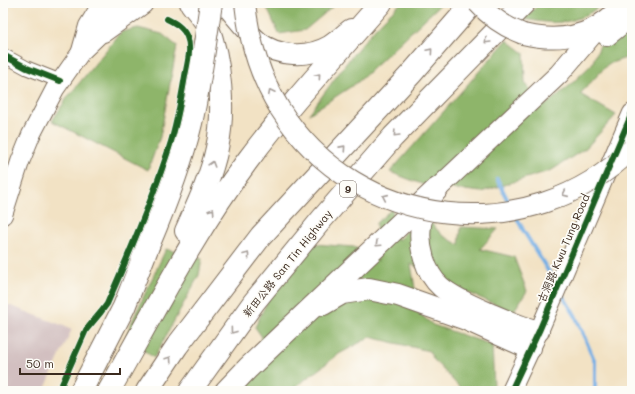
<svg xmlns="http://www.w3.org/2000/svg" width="635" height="394" font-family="Mali,'LXGW WenKai TC',sans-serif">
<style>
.industrial{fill:#d2bfc0}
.forest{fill:#8eb56a;stroke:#647044}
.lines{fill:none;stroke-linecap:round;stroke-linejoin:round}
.stream{stroke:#74afe5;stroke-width:4}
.street-casing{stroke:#7b6a58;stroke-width:15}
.secondary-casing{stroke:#7b6a58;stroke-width:20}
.primary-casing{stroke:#7b6a58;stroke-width:22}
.highway-casing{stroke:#7b6a58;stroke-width:24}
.street{stroke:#fff;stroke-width:13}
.secondary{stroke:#fff;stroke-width:18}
.primary{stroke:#fff;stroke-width:20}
.highway{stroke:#fff;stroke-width:22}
.primary-bridge-casing{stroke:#7b6a58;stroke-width:22;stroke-linecap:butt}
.highway-bridge-casing{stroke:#7b6a58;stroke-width:24;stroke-linecap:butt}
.primary-bridge{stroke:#fff;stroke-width:20}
.highway-bridge{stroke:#fff;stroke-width:22}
.cycleway-casing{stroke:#fdfcf7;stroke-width:8}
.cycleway{stroke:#1b5e20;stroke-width:6}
.oneway{stroke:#a79f9a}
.labels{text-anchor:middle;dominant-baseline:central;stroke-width:3.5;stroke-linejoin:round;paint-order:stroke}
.shield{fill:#fdfcf7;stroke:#75695f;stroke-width:1}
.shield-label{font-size:10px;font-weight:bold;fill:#3b2a1e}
.street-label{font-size:11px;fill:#3b2a1e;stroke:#fdfcf7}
</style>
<rect width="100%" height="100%" fill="#fdfcf7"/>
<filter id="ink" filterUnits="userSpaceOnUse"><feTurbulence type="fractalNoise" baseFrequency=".025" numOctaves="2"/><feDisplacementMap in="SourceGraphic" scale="8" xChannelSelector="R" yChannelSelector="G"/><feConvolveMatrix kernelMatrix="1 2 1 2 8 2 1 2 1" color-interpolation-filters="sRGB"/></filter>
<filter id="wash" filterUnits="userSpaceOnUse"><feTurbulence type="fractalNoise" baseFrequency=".012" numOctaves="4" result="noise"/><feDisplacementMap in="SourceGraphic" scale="16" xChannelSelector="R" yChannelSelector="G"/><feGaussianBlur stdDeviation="0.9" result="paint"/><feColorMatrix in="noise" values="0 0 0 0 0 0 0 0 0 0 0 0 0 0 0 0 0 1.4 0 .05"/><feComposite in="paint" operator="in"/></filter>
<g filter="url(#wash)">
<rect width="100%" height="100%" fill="#f2e2c4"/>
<path class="industrial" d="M 3,303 L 72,329 L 44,391 L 3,391 Z"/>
<g class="forest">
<path d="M 268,3 L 337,3 L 305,30 L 279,34 L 267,8 Z"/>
<path d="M 401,3 L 442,3 L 358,82 L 309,114 C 337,76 365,34 401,3 Z"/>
<path d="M 540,3 L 604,3 C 576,25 558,25 524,19 Z"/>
<path d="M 632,9 L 632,56 L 608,64 L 580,94 L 616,115 L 586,148 L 552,170 L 481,192 L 424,185 L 390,172 L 507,40 L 524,53 L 525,83 L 544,106 L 568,87 L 592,64 L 605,34 Z"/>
<path d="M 138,28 L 162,34 L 177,46 L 160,137 L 148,170 L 52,121 L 67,98 L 121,32 Z"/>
<path d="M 392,209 L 398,240 L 407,231 L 431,223 L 442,235 L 459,245 L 461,227 L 498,229 L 480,249 L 514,257 L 527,291 L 513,312 L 462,290 L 411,264 L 419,313 L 433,325 L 492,345 L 494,386 L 477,391 L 463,391 L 434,360 L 429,351 L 370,337 L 339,354 L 290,391 L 274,391 L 249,387 L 262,337 L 255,327 L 270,296 L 314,244 L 354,247 L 378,261 L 376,223 Z"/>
<path d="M 166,249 L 202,259 L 199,275 L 154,358 L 126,337 L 134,317 Z"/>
</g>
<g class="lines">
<g class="stream">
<path d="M 497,179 L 510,205"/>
<path d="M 515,214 L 523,230 L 555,282"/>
<path d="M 561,293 L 575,315 L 595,362 L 595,391"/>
</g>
</g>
</g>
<g filter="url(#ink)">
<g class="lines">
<g class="street-casing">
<path id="street" d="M 3,55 L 27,68 L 60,81"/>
</g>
<g class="secondary-casing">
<g id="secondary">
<path d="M 81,51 L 88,26 L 102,3"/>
<path d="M 3,215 L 20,162 L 31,135 L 55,89 L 81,52 L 103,31 L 123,3"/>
<path d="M 511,391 L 539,331 L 632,113"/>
</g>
</g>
<g class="primary-casing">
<g id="primary">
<path d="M 224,3 C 235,16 246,31 259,42 C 278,57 308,58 329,46 C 337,41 344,34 351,29"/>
<path d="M 523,34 C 562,43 598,36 623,3"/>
<path d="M 607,36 L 632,16"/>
<path d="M 539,331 C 521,327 504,319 487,312 C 473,306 453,297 441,287 C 425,273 418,246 421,225 C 422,212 431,200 437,189 L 559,74 L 602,23"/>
</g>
</g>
<g class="highway-casing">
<g id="highway">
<path d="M 103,31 L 142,3"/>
<path d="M 186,231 C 198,204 211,177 217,148 C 225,112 221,60 207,25 C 203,17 196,10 191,3"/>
<path d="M 323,304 L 342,293 L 369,289 L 398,295 L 466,319 L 530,348"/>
<path d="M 81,391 L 124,307 L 148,246"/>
<path d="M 109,391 C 153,313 194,232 248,160 C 289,105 336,55 381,3"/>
<path d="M 147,391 L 177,346 L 261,236 L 411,74 L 473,3"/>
<path d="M 190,391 L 254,302 L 322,219 L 393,137 L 524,3"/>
<path d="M 226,391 L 248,368 L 437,189"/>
</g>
</g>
<use href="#street" class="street"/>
<use href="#secondary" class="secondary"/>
<use href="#primary" class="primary"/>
<use href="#highway" class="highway"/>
<g class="primary-bridge-casing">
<g id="primary-bridge">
<path d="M 245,3 C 249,40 260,77 280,109 C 357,231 529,250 632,149"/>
<path d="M 478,3 C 491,18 505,27 523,34"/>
</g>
</g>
<g class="highway-bridge-casing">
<path id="highway-bridge" d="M 148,246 C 165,206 181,165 191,123 C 200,84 205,43 211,3"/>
</g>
<use href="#primary-bridge" class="primary-bridge"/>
<use href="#highway-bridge" class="highway-bridge"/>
<g class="cycleway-casing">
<g id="cycleway">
<path d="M 3,55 L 27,68 L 60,81"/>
<path d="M 59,391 L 86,330 L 101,312 L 107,304 C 130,252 152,201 169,148 C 177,124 181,100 185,76 C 187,64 192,48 187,37 C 183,27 175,23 167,19"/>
<path d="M 511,391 L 539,331 L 632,113"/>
</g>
</g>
<use href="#cycleway" class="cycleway"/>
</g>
<defs><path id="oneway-chevron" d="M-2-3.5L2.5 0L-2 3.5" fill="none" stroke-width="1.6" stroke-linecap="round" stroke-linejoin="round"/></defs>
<g class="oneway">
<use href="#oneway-chevron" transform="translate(487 41) rotate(135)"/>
<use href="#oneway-chevron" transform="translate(430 51) rotate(-49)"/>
<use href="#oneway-chevron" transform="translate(318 76) rotate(-49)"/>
<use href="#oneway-chevron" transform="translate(271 92) rotate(-117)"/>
<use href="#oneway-chevron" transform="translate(396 134) rotate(134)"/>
<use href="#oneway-chevron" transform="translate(343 148) rotate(-48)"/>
<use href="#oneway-chevron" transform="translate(212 164) rotate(-73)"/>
<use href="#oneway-chevron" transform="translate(565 194) rotate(156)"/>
<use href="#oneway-chevron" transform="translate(385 197) rotate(-156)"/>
<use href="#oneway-chevron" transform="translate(212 211) rotate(-56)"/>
<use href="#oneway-chevron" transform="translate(378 244) rotate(137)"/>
<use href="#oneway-chevron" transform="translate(247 255) rotate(-53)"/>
<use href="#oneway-chevron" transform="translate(233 331) rotate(126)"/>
<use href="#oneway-chevron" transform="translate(169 359) rotate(-56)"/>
</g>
</g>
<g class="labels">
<rect class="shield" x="340" y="181" width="16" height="16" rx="3"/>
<g class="shield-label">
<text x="348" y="189">9</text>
</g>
<g class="street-label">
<text transform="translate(563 248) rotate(-67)">古洞路 Kwu Tung Road</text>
<text transform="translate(287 263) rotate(-51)">新田公路 San Tin Highway</text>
</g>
</g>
<rect width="635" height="394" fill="none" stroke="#fdfcf7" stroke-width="16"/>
<path d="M20 368v6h100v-6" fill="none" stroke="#3b2a1e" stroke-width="2"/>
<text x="26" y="368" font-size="12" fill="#3b2a1e" stroke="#fdfcf7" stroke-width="3" paint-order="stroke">50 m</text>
</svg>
